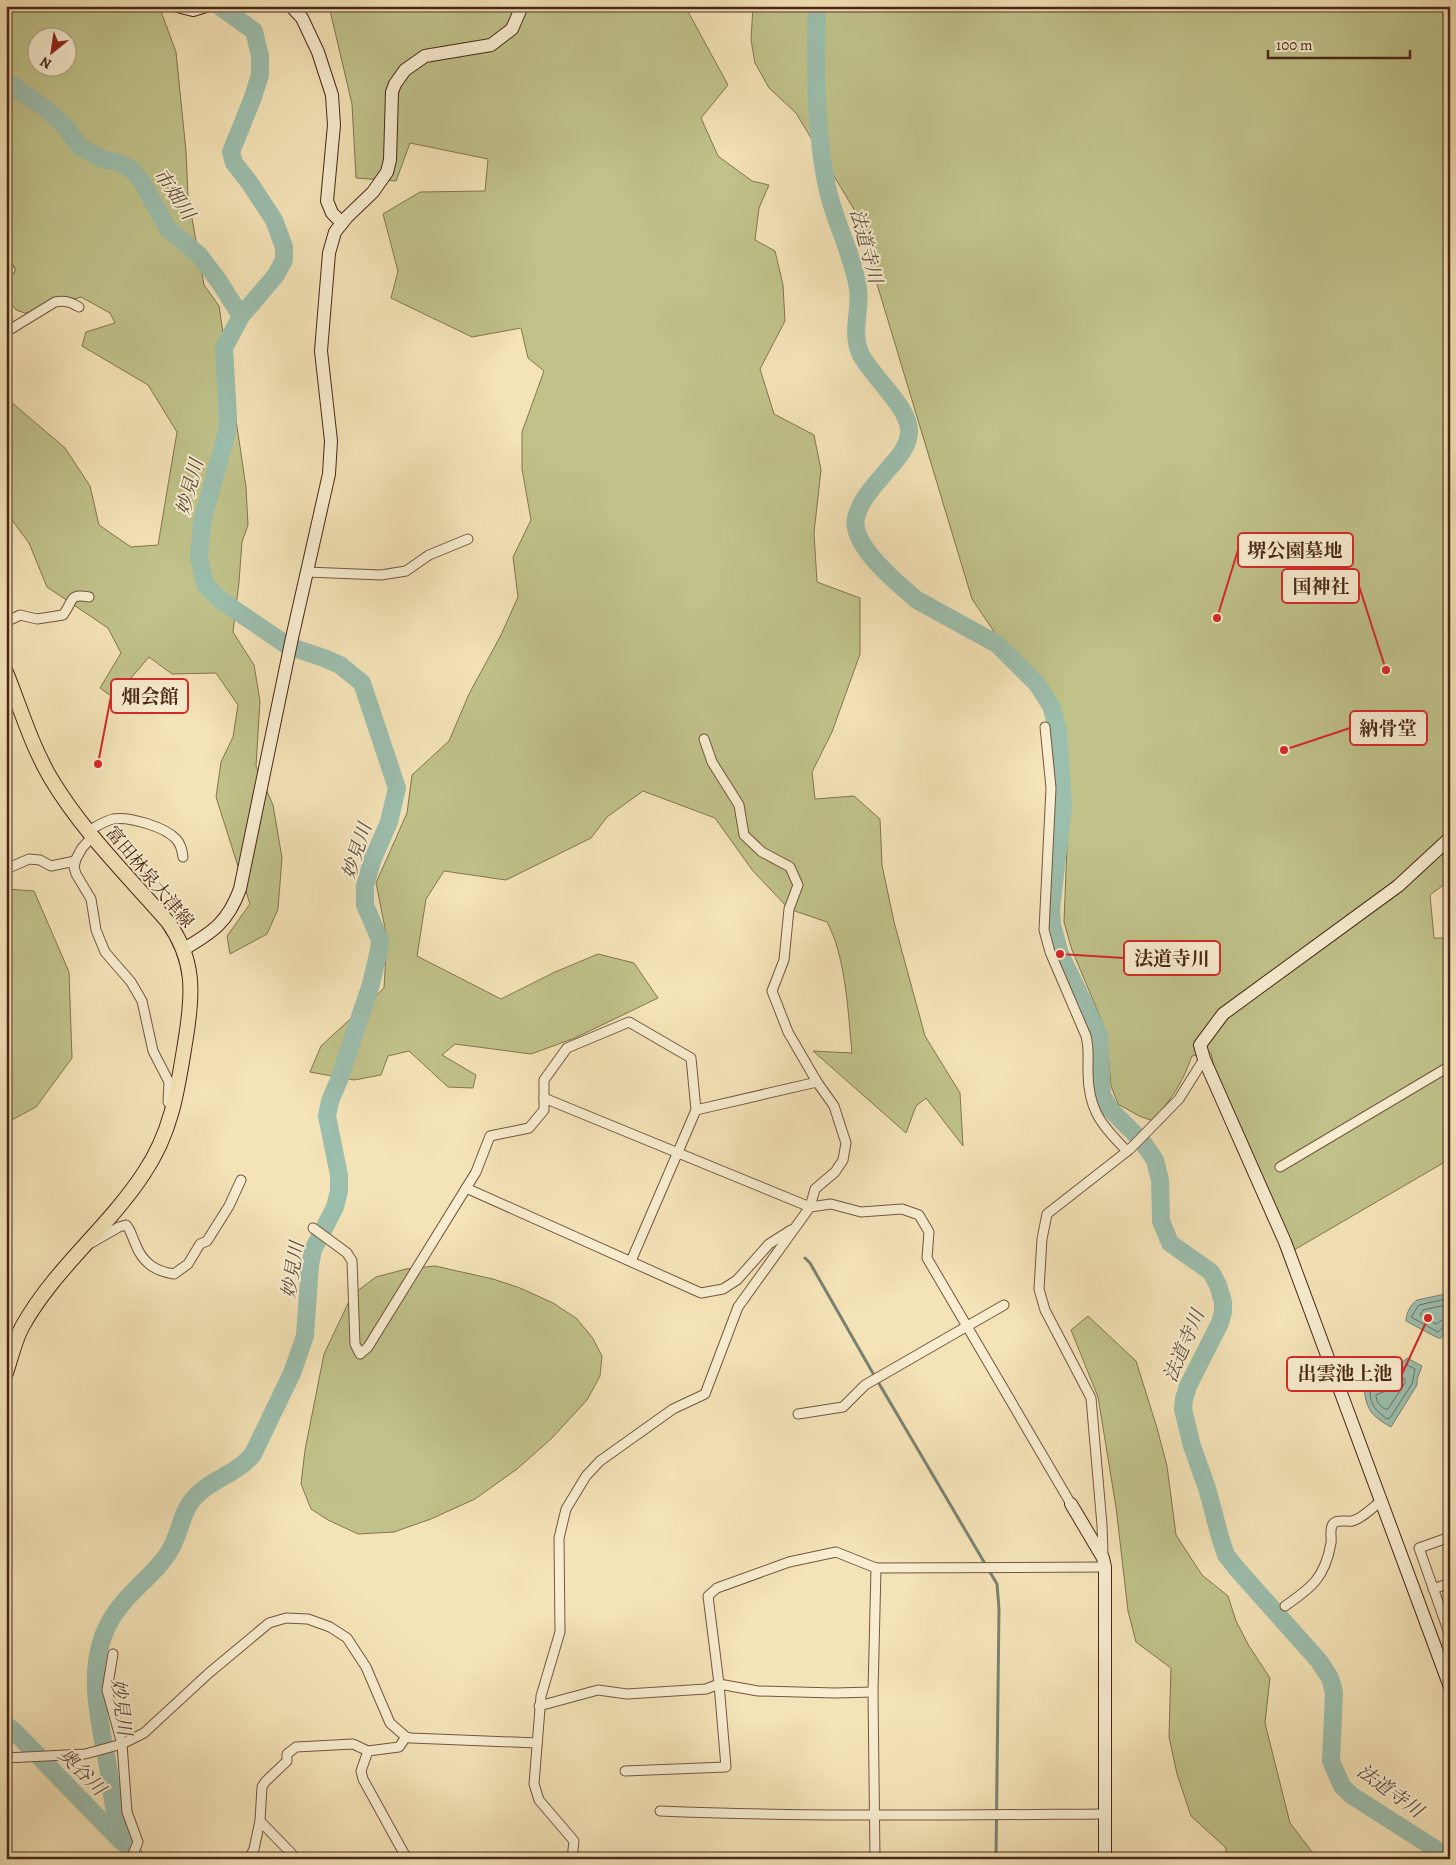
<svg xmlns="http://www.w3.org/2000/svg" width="1456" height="1865" font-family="Alegreya,'Noto Serif JP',serif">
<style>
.green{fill:#c0c28a;stroke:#847450;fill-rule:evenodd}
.water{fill:#9cbead;stroke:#7b8271}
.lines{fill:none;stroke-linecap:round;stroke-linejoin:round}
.shore{stroke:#727262;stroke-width:1}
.stream{stroke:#7b8271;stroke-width:3}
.river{stroke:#9cbead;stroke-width:18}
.street-casing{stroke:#74563f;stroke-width:11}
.secondary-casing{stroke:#492717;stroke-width:14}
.primary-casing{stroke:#492717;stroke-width:16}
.street{stroke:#f8edd0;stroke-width:9}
.secondary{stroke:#f8edd0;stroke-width:12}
.primary{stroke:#f4e3b7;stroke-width:14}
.labels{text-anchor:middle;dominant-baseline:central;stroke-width:4;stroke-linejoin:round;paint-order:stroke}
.street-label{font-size:18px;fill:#492717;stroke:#f8edd0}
.water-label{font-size:19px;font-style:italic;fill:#5e4d3c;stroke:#f8edd0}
.leader{fill:none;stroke:#d62828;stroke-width:2}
.callout-dot{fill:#d62828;stroke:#f8edd0;stroke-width:2}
.callout{fill:#f8edd0;stroke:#d62828;stroke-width:2}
.callout-label{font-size:19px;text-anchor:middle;font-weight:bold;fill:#492717}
</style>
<rect width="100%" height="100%" fill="#f4e3b7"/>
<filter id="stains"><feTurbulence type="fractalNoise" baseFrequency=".004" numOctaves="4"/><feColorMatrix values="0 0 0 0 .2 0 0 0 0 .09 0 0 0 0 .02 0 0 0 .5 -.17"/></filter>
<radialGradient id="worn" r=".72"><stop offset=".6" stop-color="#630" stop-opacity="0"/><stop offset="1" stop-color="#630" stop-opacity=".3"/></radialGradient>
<g class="green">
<path d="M 6,6 L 159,6 L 176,52 L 186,151 L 188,196 L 204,285 L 219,306 L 246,487 L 248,525 L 242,542 L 239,582 L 233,632 L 254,665 L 260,701 L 256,766 L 273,805 L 282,858 L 278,909 L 267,934 L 230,954 L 227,936 L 250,904 L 216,797 L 221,762 L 233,737 L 238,705 L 216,673 L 172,674 L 149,657 L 114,698 L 100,688 L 121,653 L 108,628 L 47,587 L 29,543 L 9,516 L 6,503 L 6,403 L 10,401 L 65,448 L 90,486 L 99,525 L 131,547 L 158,545 L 177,432 L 148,385 L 82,346 L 86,332 L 115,323 L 110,313 L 81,297 L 25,313 L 16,310 L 6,297 ZM 38,38 L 68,38 L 68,68 L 38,68 Z"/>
<path d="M 329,6 L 685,6 L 728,85 L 701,118 L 718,156 L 752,181 L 769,185 L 759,208 L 755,240 L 775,251 L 783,285 L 785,321 L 760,369 L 774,414 L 814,435 L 821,470 L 814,533 L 817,582 L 860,598 L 860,654 L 832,732 L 812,772 L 815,799 L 854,796 L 880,819 L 882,865 L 894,922 L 925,1036 L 960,1093 L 963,1146 L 926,1098 L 916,1106 L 906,1133 L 813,1051 L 852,1053 C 848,1013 846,957 827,922 L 789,909 L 753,871 L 715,818 L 643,791 L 607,817 L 591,838 L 506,880 L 444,871 L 426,899 L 417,956 L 501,999 L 555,972 L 598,954 L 634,963 L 658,998 L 575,1038 L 531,1054 L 455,1044 L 442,1055 L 476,1075 L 473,1088 L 448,1087 L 409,1051 L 388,1056 L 381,1075 L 354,1080 L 310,1072 L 321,1046 L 384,988 L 387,938 L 376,883 L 407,813 L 412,775 L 449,741 L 469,694 L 501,635 L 518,597 L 513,557 L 531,520 L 522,469 L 522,432 L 544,371 L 528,358 L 521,328 L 472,337 L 391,298 L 398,271 L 383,214 L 420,192 L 485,191 L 488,159 L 410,143 L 396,181 L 356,178 L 352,104 Z"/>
<path d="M 753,6 L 1450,6 L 1450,880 L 1430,895 L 1434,938 L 1450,938 L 1450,1159 L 1294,1250 L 1214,1066 L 1211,1053 L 1192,1056 C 1181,1086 1173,1096 1153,1121 L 1139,1116 L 1118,1104 L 1111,1086 L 1106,1031 L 1072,950 L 1064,922 L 1069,795 L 1064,730 L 1038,682 L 997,636 L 972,599 L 855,211 L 796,113 L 769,88 L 755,63 L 751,40 Z"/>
<path d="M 6,889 L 34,891 L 69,972 L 72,1058 L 36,1107 L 6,1123 Z"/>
<path d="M 435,1266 L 493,1279 L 520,1288 L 553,1303 L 576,1318 L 592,1337 L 602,1356 L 600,1376 L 587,1400 L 551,1439 L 517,1469 L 475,1499 L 431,1519 L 394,1532 L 358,1534 L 328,1520 L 311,1509 L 301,1484 L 305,1450 L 324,1354 L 352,1295 L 376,1277 L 406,1269 Z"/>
<path d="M 1088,1316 L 1136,1361 L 1157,1428 L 1167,1466 L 1176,1535 L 1202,1575 L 1228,1596 L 1236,1621 L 1249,1646 L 1270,1678 L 1265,1723 L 1290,1823 L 1316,1857 L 1315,1859 L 1229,1859 L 1225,1847 L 1191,1816 L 1177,1774 L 1169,1737 L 1171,1668 L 1136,1642 L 1128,1611 L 1116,1507 L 1098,1397 L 1071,1330 Z"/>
</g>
<g class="water">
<path d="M 1450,1293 L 1450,1328 L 1441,1338 L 1438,1338 L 1406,1321 C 1406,1313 1411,1304 1417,1300 Z"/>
<path d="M 1407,1358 L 1422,1366 L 1417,1379 L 1417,1385 L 1391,1427 C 1371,1416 1366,1409 1364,1387 L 1382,1381 Z"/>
</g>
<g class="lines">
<g class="shore">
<path d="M 1450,1298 L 1419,1305 L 1411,1317 L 1438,1332 L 1445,1326 L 1450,1325"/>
<path d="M 1450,1304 L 1423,1310 L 1420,1315 L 1436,1324 L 1444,1319 L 1450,1319"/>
<path d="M 1407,1365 L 1415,1369 L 1412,1384 L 1390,1418 L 1387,1419 C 1376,1411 1370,1405 1370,1391 L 1384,1385 Z"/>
<path d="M 1402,1378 L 1405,1379 L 1405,1383 L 1388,1409 L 1385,1409 C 1380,1406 1376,1402 1376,1395 L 1388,1390 Z"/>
</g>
<path class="stream" d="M 805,1258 L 810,1263 L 874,1375 L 997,1584 L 999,1609 L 996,1859"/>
<g class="river">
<path d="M 817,6 C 815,63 815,136 828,191 C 836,225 853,255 858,289 C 861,310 851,332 860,353 C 870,375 911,408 909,433 C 908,447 898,458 889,468 C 877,483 860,499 856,518 C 850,545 898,584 917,600 L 997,644 L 1037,684 L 1051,706 L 1058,730 L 1063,806 L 1051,910 L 1052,925 L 1060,954 L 1099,1035 L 1102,1095 L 1109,1108 L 1141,1140 L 1155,1160 L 1160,1180 L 1161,1221 L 1170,1243 L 1211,1272 L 1218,1285 L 1223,1302 L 1223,1312 L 1220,1323 L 1188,1386 L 1184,1399 L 1183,1409 L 1192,1446 L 1207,1488 L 1220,1537 L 1226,1555 L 1237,1569 L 1319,1661 L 1330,1678 L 1334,1692 L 1331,1761 L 1342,1786 L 1351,1795 L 1434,1848 L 1444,1859"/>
<path d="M 6,81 L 45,108 L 65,126 L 79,146 L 102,159 L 117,162 L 131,169 L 142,182 L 168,229 L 199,255 L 218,280 L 241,316"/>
<path d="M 6,1725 L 14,1731 L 122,1842"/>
<path d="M 138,1859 C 114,1838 113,1797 108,1767 C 98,1711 81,1652 122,1604 C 136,1586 159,1570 170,1550 C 180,1534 181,1513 193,1499 C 210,1479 238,1474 253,1454 L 292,1373 L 305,1336 L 310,1265 L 313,1250 L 335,1207 L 339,1191 L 339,1175 L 327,1116 L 330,1101 L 339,1080 L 371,984 L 379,950 L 380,940 L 365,905 L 365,886 L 372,861 L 389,822 L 397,788 L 362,683 L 340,665 L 324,658 L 288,646 L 219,599 L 205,584 L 199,558 L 202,522 L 227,432 L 228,417 L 224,348 L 241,316 L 276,275 L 284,260 L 284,247 L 274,220 L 249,182 L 234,163 L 231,152 L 253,97 L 260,75 L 260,56 L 254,31 L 219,6"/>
</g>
<g class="street-casing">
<g id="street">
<path d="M 6,265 L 10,270"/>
<path d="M 6,332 L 55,302 C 65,300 70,302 79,307"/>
<path d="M 307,572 L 381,575 L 406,571 L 429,555 L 468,539"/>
<path d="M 6,622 L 20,615 L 37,619 L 63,615 C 74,601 68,593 89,597"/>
<path d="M 1045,727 L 1051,788 L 1044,930 L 1050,952 L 1086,1036 C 1089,1047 1088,1056 1088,1067 C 1087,1108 1100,1124 1127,1151"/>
<path d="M 88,831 C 96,827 104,821 113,819 C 129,816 165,827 176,839 C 181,844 182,850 183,857"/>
<path d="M 92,837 L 82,848 L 76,859 L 74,867 L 76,874 L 91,899 L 96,930 L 105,952 L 131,982 L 142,1001 L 153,1051 L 169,1082 L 168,1102 L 172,1107"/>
<path d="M 6,869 L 29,859 L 40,860 L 51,866 L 75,861"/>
<path d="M 544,1098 L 810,1207 L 815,1189 L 835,1172 L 843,1160 L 846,1143 L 834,1106 L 817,1082 L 788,1032 L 772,991 L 784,960 L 789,909 L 798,885 L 790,867 L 762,852 L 744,835 L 739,805 L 712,762 L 704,739"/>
<path d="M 1280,1167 L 1450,1066"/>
<path d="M 466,1188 L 701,1293 L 723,1289 L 737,1280 L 769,1244 L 791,1230"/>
<path d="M 313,1228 L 347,1253 L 352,1261 L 355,1344 L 360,1354 L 368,1347 L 476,1172 L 490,1136 L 529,1128 L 544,1110 L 544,1080 L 567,1048 L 629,1022 L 691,1058 L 696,1110"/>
<path d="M 91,1243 L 119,1227 L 126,1225 C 131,1230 132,1237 135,1243 C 142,1262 154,1271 174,1274 L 188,1264 L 200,1244 L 207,1241 L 229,1206 L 241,1180"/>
<path d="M 631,1261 L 696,1110 L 817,1082"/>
<path d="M 798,1414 L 843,1407 L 865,1385 L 1004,1305"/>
<path d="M 1450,1537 L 1419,1548 L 1450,1636"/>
<path d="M 1103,1555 L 1102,1525 L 1091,1398 L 1045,1310 L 1039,1289 L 1042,1239 L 1047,1214 L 1130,1149 L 1179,1099 L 1204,1059"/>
<path d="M 1433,1589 L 1450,1583"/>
<path d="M 1285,1606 C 1311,1588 1325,1578 1331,1543 C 1332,1537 1329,1529 1333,1524 C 1337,1519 1347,1522 1352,1521 C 1362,1519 1373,1507 1381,1501"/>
<path d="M 113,1654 L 107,1690 L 122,1744 L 127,1812 L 138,1842 L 131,1859"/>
<path d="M 873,1692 L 835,1693 L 758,1691 L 719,1684 L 708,1596 L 717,1588 L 789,1562 L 836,1552 L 876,1568 L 1105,1567"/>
<path d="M 539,1706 L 598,1690 L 627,1694 L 706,1689 L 719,1684 L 726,1767 L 625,1771"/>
<path d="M 406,1737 L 399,1747 L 368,1751 L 361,1771 L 363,1779 L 407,1859"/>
<path d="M 6,1758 L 85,1754 L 122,1744 L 144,1733 L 209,1673 L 269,1623 L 286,1618 L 308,1619 L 330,1627 L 347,1638 L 366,1667 L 390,1723 L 406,1737 L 411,1738 L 537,1743"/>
<path d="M 660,1811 C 808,1817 956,1815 1104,1814"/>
<path d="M 260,1821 L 292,1854 L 295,1859"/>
<path d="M 249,1859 L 254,1849 L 260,1821 L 262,1787 L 265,1782 L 287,1761 L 287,1754 L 296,1747 L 353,1744 L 368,1751"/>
<path d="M 572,1859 L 574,1841 L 539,1800 L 534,1784 L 541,1696 L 560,1632 L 559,1538 L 566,1509 L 586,1476 L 600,1461 L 673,1409 L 705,1394 L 738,1307 L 810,1207 L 831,1204 L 861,1212 L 902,1209 L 919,1215 L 929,1232 L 927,1258 L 1071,1504"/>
<path d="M 875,1859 L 873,1692 L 876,1568"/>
</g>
</g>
<g class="secondary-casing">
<g id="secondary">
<path d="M 177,6 L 193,10 L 206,6"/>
<path d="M 291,6 L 302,18 L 318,52 L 332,95 L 334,125 L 327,201 L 332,213 L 342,223"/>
<path d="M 1450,838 L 1398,886 L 1223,1014 L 1200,1045 L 1204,1059 L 1285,1242 L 1450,1687"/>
<path d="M 184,949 C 213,932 228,922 240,889 L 292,638 L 329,474 L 331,441 L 321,351 L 329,253 L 335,232 L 347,217 L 373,192 L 387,172 L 390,160 L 392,92 L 395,84 L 405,70 L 425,56 L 491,45 L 512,29 L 522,6"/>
<path d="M 1071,1504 L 1103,1558 L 1105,1567 L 1105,1859"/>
</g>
</g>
<g class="primary-casing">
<path id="primary" d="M 6,672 C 20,707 31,744 50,777 C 82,831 127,875 168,922 C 195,960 193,993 186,1037 C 178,1086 173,1130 144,1173 C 108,1228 54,1269 22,1327 C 15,1340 11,1358 6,1373"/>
</g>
<use href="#street" class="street"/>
<use href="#secondary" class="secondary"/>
<use href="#primary" class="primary"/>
</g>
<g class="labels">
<g class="street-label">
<text transform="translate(150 877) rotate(50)">富田林泉大津線</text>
</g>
<g class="water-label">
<text transform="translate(174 194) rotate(56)">市畑川</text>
<text transform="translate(866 246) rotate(75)">法道寺川</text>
<text transform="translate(190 487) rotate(-75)">妙見川</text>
<text transform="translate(357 851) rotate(-72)">妙見川</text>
<text transform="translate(293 1270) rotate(-81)">妙見川</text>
<text transform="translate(1184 1346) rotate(-67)">法道寺川</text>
<text transform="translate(121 1707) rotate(83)">妙見川</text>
<text transform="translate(82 1772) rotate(45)">奥谷川</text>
<text transform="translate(1390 1791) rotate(36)">法道寺川</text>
</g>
</g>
<path class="leader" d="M1217 618L1238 550M1386 670L1359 586M98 764L111 696M1284 750L1350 728M1060 954L1124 958M1428 1318L1402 1374"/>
<g class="callout-dot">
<circle cx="1217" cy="618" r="5"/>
<circle cx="1386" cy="670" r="5"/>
<circle cx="98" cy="764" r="5"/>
<circle cx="1284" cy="750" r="5"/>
<circle cx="1060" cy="954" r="5"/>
<circle cx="1428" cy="1318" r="5"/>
</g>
<g class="callout">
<rect x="1238" y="533" width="115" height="34" rx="5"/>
<rect x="1282" y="569" width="77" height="34" rx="5"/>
<rect x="111" y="679" width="77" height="34" rx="5"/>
<rect x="1350" y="711" width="77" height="34" rx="5"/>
<rect x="1124" y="941" width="96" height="34" rx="5"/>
<rect x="1287" y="1357" width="115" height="34" rx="5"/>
</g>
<g class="callout-label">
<text x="1295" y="557">堺公園墓地</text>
<text x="1321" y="593">国神社</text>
<text x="150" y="703">畑会館</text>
<text x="1388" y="735">納骨堂</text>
<text x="1172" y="965">法道寺川</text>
<text x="1345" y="1380">出雲池上池</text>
</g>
<rect width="1456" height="1865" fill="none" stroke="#f4e3b7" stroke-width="25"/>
<rect x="8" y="8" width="1441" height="1850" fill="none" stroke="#492717" stroke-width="2.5"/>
<rect x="12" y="12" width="1431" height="1840" fill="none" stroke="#492717"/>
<g transform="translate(52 52) rotate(210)"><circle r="24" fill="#f8edd0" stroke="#b29e86"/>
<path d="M0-4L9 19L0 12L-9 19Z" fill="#8f2418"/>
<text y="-8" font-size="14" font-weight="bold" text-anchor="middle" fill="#492717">N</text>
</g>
<path d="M1268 50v8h142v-8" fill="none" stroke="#492717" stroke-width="2.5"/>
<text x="1276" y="50" font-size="15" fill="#492717" stroke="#f8edd0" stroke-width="4" paint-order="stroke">100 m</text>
<rect width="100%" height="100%" filter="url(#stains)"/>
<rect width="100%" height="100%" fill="url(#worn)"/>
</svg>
